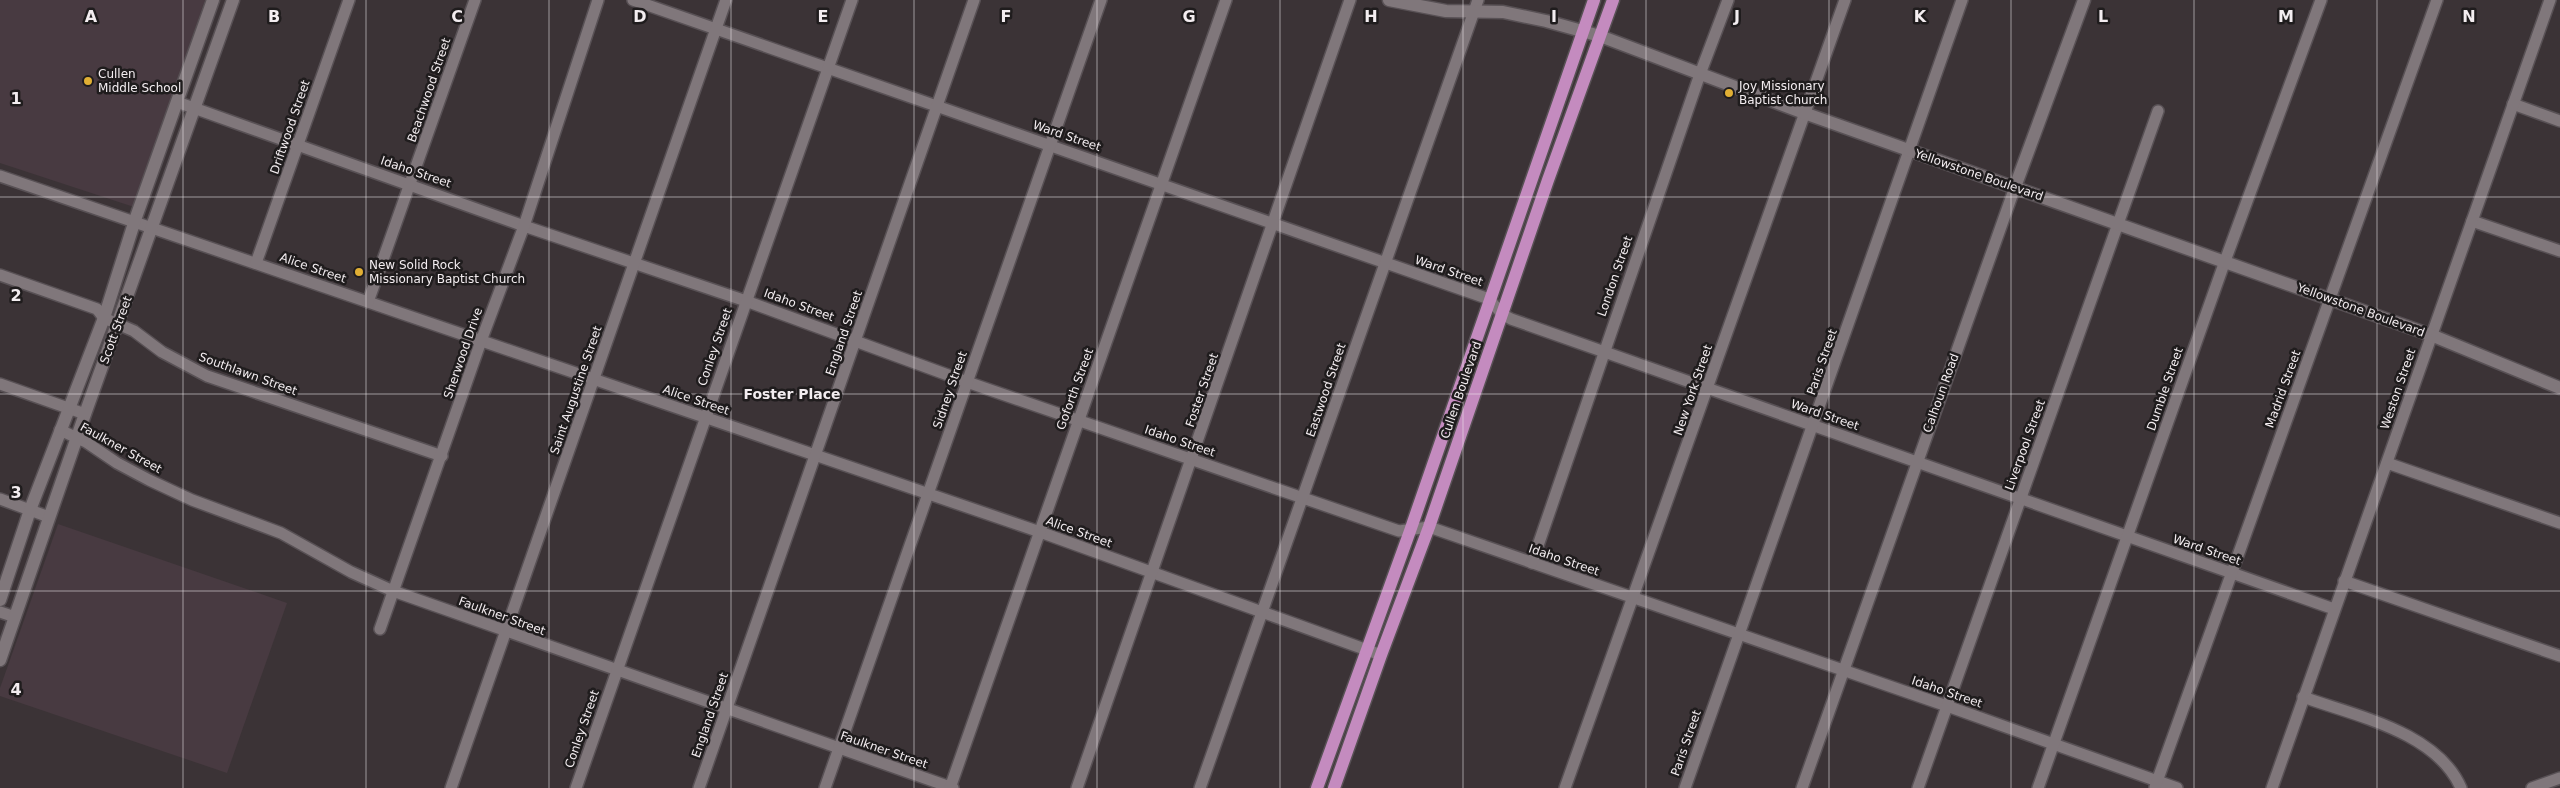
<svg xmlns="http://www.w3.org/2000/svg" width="2560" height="788" font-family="'DejaVu Sans',sans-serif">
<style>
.built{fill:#483a41}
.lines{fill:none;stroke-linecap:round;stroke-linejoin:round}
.street-casing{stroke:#585155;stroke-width:14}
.secondary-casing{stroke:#585155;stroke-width:15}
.primary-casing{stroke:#585155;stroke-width:15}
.street{stroke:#80777b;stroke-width:11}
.secondary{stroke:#80777b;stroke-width:12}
.primary{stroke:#c48bbf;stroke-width:12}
.grid{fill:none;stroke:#f3edf0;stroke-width:1;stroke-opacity:0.55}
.poi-dot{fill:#e1af34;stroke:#1f1c1d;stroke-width:2}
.labels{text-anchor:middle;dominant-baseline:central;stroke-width:5;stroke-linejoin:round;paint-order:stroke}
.poi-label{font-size:12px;fill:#f3edf0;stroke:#1f1c1d;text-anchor:start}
.street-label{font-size:12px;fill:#f3edf0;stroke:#1f1c1d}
.neighbourhood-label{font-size:14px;font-weight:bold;fill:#f3edf0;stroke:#1f1c1d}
.grid-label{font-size:16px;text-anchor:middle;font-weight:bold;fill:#f3edf0;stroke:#1f1c1d;stroke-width:5;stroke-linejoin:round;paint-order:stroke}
</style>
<rect width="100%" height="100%" fill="#3b3336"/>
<g class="built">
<path d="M 0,0 L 205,0 L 134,207 L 0,163 Z"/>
<path d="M 58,524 L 287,603 L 227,773 L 0,696 L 0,688 Z"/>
</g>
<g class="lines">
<g class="street-casing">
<g id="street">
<path d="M 633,0 L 1489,299 L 1502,314 L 1511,319 L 2334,609"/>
<path d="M 177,102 L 524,226 L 746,301 L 967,382 L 1303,498 L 1399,531 L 1429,527 L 1947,706 L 2177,788"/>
<path d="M 2513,104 L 2560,121"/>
<path d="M 0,176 L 1040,532 L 1381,655"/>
<path d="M 2472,221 L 2560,251"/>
<path d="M 256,263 L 349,0"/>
<path d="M 0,275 L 97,309 L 104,318 L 134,331 L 162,352 L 207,376 L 442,456"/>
<path d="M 368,302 L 475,0"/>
<path d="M 0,384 L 85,414"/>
<path d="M 60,430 L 86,442 L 117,463 L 149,480 L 192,500 L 281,533 L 351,572 L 393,591 L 953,788"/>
<path d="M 2387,463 L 2560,523"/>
<path d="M 0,499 L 49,517"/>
<path d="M 1532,563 L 1700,74 L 1728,0"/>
<path d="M 2344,581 L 2560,656"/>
<path d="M 0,612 L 15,617"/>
<path d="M 380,629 L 481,341 L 524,226 L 598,0"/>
<path d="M 2303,697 C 2356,716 2437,732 2461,788"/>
<path d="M 2155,787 L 2437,0"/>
<path d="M 451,788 L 726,0"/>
<path d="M 576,788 L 852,0"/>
<path d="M 699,788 L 974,0"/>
<path d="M 825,788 L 1101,0"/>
<path d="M 950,788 L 1226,0"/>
<path d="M 1077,788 L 1350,0"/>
<path d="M 1200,788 L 1478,0"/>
<path d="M 1565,788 L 1845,0"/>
<path d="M 1685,788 L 1962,0"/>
<path d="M 1802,788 L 2015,187"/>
<path d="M 1918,788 L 2158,111"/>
<path d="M 2038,788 L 2225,261 L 2321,0"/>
<path d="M 2272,788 L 2550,0"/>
<path d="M 2532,788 L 2560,778"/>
</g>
</g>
<g class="secondary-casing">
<g id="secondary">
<path d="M 1389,0 L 1446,11 L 1503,12 L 1546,21 L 1600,36 L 1804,113 L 2431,335 L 2560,388"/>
<path d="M 2015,187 L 2084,0"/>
<path d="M 0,600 L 30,510 L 104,318 L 135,220 L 213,0"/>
<path d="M 0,660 L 85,414 L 233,0"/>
</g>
</g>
<g class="primary-casing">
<g id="primary">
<path d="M 1317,788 L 1410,531 L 1594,0"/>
<path d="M 1334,788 L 1381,655 L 1429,527 L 1548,180 L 1613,0"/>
</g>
</g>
<use href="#street" class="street"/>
<use href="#secondary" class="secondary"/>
<use href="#primary" class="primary"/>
</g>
<path class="grid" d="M 183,0 L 183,788M 366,0 L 366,788M 549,0 L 549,788M 731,0 L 731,788M 914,0 L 914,788M 1097,0 L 1097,788M 1280,0 L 1280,788M 1463,0 L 1463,788M 1646,0 L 1646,788M 1829,0 L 1829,788M 2011,0 L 2011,788M 2194,0 L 2194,788M 2377,0 L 2377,788M 0,197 L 2560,197M 0,394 L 2560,394M 0,591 L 2560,591"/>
<g class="poi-dot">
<circle cx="88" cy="81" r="5"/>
<circle cx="1729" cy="93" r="5"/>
<circle cx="359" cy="272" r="5"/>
</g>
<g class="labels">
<g class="poi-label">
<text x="98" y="74">Cullen<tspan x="98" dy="14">Middle School</tspan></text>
<text x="1739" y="86">Joy Missionary<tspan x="1739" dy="14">Baptist Church</tspan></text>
<text x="369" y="265">New Solid Rock<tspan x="369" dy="14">Missionary Baptist Church</tspan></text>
</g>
<g class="street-label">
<text transform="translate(429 90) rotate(-71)">Beachwood Street</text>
<text transform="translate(290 127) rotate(-71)">Driftwood Street</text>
<text transform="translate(1067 136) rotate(19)">Ward Street</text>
<text transform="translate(416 172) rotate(19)">Idaho Street</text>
<text transform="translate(1979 175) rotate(19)">Yellowstone Boulevard</text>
<text transform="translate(313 268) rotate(19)">Alice Street</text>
<text transform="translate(1449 271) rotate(19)">Ward Street</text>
<text transform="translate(1615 276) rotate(-71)">London Street</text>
<text transform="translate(799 305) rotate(20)">Idaho Street</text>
<text transform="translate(2361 310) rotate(20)">Yellowstone Boulevard</text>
<text transform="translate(116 330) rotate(-70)">Scott Street</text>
<text transform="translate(844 333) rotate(-71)">England Street</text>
<text transform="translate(715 347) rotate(-71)">Conley Street</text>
<text transform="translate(463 353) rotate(-71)">Sherwood Drive</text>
<text transform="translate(1822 362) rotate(-71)">Paris Street</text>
<text transform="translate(248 374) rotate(20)">Southlawn Street</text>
<text transform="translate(1075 389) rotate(-70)">Goforth Street</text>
<text transform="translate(2165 389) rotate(-71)">Dumble Street</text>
<text transform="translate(2283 389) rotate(-70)">Madrid Street</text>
<text transform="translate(2398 389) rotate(-71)">Weston Street</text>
<text transform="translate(576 390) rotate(-71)">Saint Augustine Street</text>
<text transform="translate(950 390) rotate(-71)">Sidney Street</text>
<text transform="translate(1202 390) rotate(-71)">Foster Street</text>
<text transform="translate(1326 390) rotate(-71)">Eastwood Street</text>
<text transform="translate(1461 390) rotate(-71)">Cullen Boulevard</text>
<text transform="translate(1693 390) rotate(-71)">New York Street</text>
<text transform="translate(1941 393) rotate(-70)">Calhoun Road</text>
<text transform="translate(696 400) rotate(19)">Alice Street</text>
<text transform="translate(1825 415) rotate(19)">Ward Street</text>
<text transform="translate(1180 441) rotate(19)">Idaho Street</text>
<text transform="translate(2025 445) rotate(-70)">Liverpool Street</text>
<text transform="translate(121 448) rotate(29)">Faulkner Street</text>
<text transform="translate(1079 532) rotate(20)">Alice Street</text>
<text transform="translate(2207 550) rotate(19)">Ward Street</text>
<text transform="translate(1564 560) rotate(19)">Idaho Street</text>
<text transform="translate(502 616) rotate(20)">Faulkner Street</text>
<text transform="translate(1947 692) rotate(19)">Idaho Street</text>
<text transform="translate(710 715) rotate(-71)">England Street</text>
<text transform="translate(582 729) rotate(-71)">Conley Street</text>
<text transform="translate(1686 743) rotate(-71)">Paris Street</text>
<text transform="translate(884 750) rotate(19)">Faulkner Street</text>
</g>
<g class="neighbourhood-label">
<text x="792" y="394">Foster Place</text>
</g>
</g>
<g class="grid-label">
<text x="91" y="22">A</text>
<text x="274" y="22">B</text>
<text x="457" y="22">C</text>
<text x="640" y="22">D</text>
<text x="823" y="22">E</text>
<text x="1006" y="22">F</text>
<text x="1189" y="22">G</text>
<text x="1371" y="22">H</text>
<text x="1554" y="22">I</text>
<text x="1737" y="22">J</text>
<text x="1920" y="22">K</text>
<text x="2103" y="22">L</text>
<text x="2286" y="22">M</text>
<text x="2469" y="22">N</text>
<text x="16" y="104">1</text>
<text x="16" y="301">2</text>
<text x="16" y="498">3</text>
<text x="16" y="695">4</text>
</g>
</svg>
